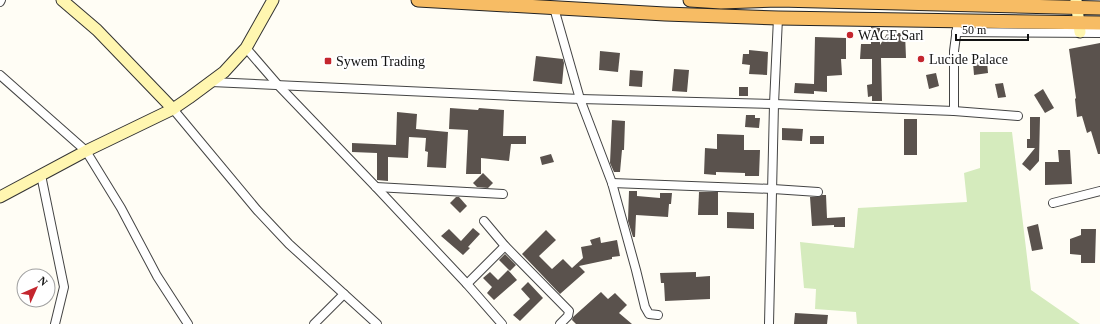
<svg xmlns="http://www.w3.org/2000/svg" width="1100" height="324" font-family="'Times New Roman',serif">
<style>
.green{fill:#d5ebbd}
.building{fill:#5a524d}
.lines{fill:none;stroke-linecap:round;stroke-linejoin:round}
.minor-casing{stroke:#444;stroke-width:10}
.secondary-casing{stroke:#333;stroke-width:13}
.trunk-casing{stroke:#222;stroke-width:15}
.minor{stroke:#fff;stroke-width:8}
.secondary{stroke:#fff6b0;stroke-width:11}
.trunk{stroke:#f7bc64;stroke-width:13}
.poi-dot{fill:#c4262e;stroke:#fff;stroke-width:1.5}
.labels{text-anchor:middle;dominant-baseline:central;stroke-width:4;stroke-linejoin:round;paint-order:stroke}
.poi-label{font-size:14px;fill:#111;stroke:#fff;text-anchor:start}
</style>
<rect width="100%" height="100%" fill="#fffdf5"/>
<path class="green" d="M 980,132 L 1012,132 L 1031,290 L 1080,324 L 857,324 L 856,312 L 815,309 L 816,289 L 804,288 L 800,242 L 854,248 L 858,208 L 967,202 L 964,173 L 980,168 Z"/>
<g class="building">
<path d="M 871,27 L 880,28 L 880,45 L 890,29 L 897,33 L 905,33 L 906,58 L 881,58 L 882,101 L 872,101 L 872,96 L 868,97 L 867,85 L 872,84 L 872,59 L 860,59 L 861,44 L 871,44 Z"/>
<path d="M 815,37 L 846,38 L 846,59 L 841,59 L 842,75 L 827,76 L 827,92 L 814,91 L 814,94 L 794,93 L 795,83 L 814,84 Z"/>
<path d="M 1100,43 L 1100,154 L 1098,154 L 1091,131 L 1087,133 L 1082,116 L 1077,117 L 1075,99 L 1076,98 L 1069,49 Z"/>
<path d="M 749,50 L 768,52 L 767,75 L 749,74 L 750,65 L 742,64 L 743,54 L 749,54 Z"/>
<path d="M 600,51 L 620,53 L 618,72 L 599,70 Z"/>
<path d="M 536,56 L 563,59 L 564,63 L 562,84 L 533,81 Z"/>
<path d="M 987,62 L 988,73 L 974,75 L 973,63 Z"/>
<path d="M 674,69 L 689,70 L 687,92 L 672,91 Z"/>
<path d="M 630,70 L 643,71 L 642,87 L 629,86 Z"/>
<path d="M 936,73 L 939,86 L 929,89 L 926,75 Z"/>
<path d="M 1003,83 L 1006,97 L 998,98 L 995,84 Z"/>
<rect x="739" y="87" width="9" height="9"/>
<path d="M 1043,89 L 1054,108 L 1045,113 L 1034,95 Z"/>
<path d="M 450,108 L 478,110 L 479,108 L 504,110 L 503,136 L 526,136 L 526,144 L 511,144 L 509,161 L 481,158 L 481,174 L 466,174 L 468,130 L 449,129 Z"/>
<path d="M 397,112 L 417,114 L 416,129 L 448,132 L 446,168 L 427,167 L 428,152 L 425,151 L 426,138 L 409,137 L 408,158 L 388,157 L 388,181 L 377,180 L 377,153 L 352,152 L 352,143 L 396,145 Z"/>
<path d="M 746,115 L 755,115 L 755,118 L 760,118 L 759,128 L 745,127 Z"/>
<path d="M 1030,117 L 1040,117 L 1039,161 L 1030,171 L 1022,164 L 1035,148 L 1027,148 L 1027,139 L 1030,139 Z"/>
<rect x="904" y="119" width="13" height="36"/>
<path d="M 612,120 L 625,121 L 624,150 L 622,150 L 620,172 L 614,172 L 610,163 Z"/>
<path d="M 782,128 L 803,129 L 802,141 L 782,140 Z"/>
<path d="M 717,134 L 744,135 L 744,150 L 760,150 L 759,176 L 745,176 L 745,173 L 716,172 L 716,175 L 704,174 L 705,148 L 717,149 Z"/>
<rect x="810" y="136" width="14" height="8"/>
<path d="M 1058,150 L 1070,150 L 1072,184 L 1045,185 L 1045,162 L 1059,162 Z"/>
<path d="M 551,154 L 554,162 L 542,165 L 540,157 Z"/>
<path d="M 483,173 L 493,183 L 488,188 L 477,187 L 473,183 Z"/>
<path d="M 629,191 L 637,191 L 637,196 L 660,198 L 660,193 L 672,193 L 671,204 L 669,204 L 668,217 L 636,215 L 635,237 L 633,237 L 628,221 Z"/>
<path d="M 699,192 L 718,192 L 718,215 L 698,215 Z"/>
<path d="M 822,195 L 826,195 L 827,218 L 845,217 L 845,227 L 834,227 L 834,225 L 812,226 L 810,197 L 818,197 Z"/>
<path d="M 456,197 L 459,197 L 467,206 L 460,213 L 450,203 Z"/>
<path d="M 727,212 L 754,213 L 754,229 L 727,228 Z"/>
<path d="M 1038,224 L 1043,249 L 1032,251 L 1027,227 Z"/>
<path d="M 473,228 L 480,234 L 468,247 L 470,248 L 463,255 L 441,236 L 449,229 L 461,241 Z"/>
<path d="M 1081,229 L 1096,229 L 1095,263 L 1081,263 L 1081,255 L 1070,254 L 1070,239 L 1081,235 Z"/>
<path d="M 546,230 L 556,240 L 539,256 L 552,269 L 563,259 L 572,268 L 583,258 L 581,247 L 592,245 L 590,240 L 600,237 L 601,243 L 617,240 L 620,256 L 612,257 L 612,259 L 579,266 L 585,272 L 560,294 L 522,254 Z"/>
<path d="M 505,254 L 516,265 L 510,271 L 499,260 Z"/>
<path d="M 508,270 L 517,280 L 494,300 L 487,293 L 492,287 L 483,278 L 490,272 L 498,280 Z"/>
<path d="M 696,272 L 696,277 L 710,276 L 710,299 L 665,301 L 664,283 L 661,283 L 660,273 Z"/>
<path d="M 528,282 L 543,298 L 520,321 L 513,315 L 530,299 L 521,289 Z"/>
<path d="M 601,292 L 608,299 L 615,293 L 627,305 L 619,313 L 632,324 L 576,324 L 572,320 L 573,317 Z"/>
<path d="M 795,313 L 828,315 L 827,324 L 794,324 Z"/>
</g>
<g class="lines">
<g class="minor-casing">
<g id="minor">
<path d="M 0,2 L 1,0"/>
<path d="M 554,8 L 580,99 L 612,183 L 636,270 L 645,307 L 649,314 L 658,315"/>
<path d="M 956,32 L 1100,33"/>
<path d="M 246,48 L 278,85 L 376,187 L 467,284 L 502,324"/>
<path d="M 0,75 L 86,151 L 121,208 L 157,276 L 188,324"/>
<path d="M 211,82 L 580,99 L 774,104 L 954,111 L 1018,116"/>
<path d="M 173,109 L 257,210 L 289,244 L 377,324"/>
<path d="M 954,111 L 954,51 L 957,28"/>
<path d="M 41,175 L 64,287 L 55,324"/>
<path d="M 612,183 L 773,189 L 818,192"/>
<path d="M 376,187 L 503,194"/>
<path d="M 1053,203 L 1100,191"/>
<path d="M 484,221 L 505,246 L 569,311 L 568,316 L 560,324"/>
<path d="M 467,284 L 505,246"/>
<path d="M 314,324 L 344,294"/>
<path d="M 769,324 L 774,104 L 778,18"/>
</g>
</g>
<g class="secondary-casing">
<g id="secondary">
<path d="M 62,0 L 97,30 L 173,109"/>
<path d="M 1076,0 L 1080,32"/>
<path d="M 0,197 L 86,151 L 173,109 L 189,98 L 224,72 L 246,48 L 273,0"/>
</g>
</g>
<g class="trunk-casing">
<g id="trunk">
<path d="M 418,0 L 665,14 L 778,18 L 1100,23"/>
<path d="M 690,0 L 721,2 L 779,0 L 1100,8"/>
</g>
</g>
<use href="#minor" class="minor"/>
<use href="#secondary" class="secondary"/>
<use href="#trunk" class="trunk"/>
</g>
<g class="poi-dot">
<circle cx="850" cy="35" r="4"/>
<circle cx="921" cy="59" r="4"/>
<rect x="324" y="57" width="8" height="8" rx="2"/>
</g>
<g class="labels">
<g class="poi-label">
<text x="858" y="35">WACE Sarl</text>
<text x="929" y="59">Lucide Palace</text>
<text x="336" y="61">Sywem Trading</text>
</g>
</g>
<g transform="translate(36 288) rotate(45)"><circle r="19" fill="#ffffff" stroke="#a0a0a0"/>
<path d="M0-3L7 15L0 10L-7 15Z" fill="#c4262e"/>
<text y="-6" font-size="11" font-weight="bold" text-anchor="middle" fill="#111111">N</text>
</g>
<path d="M956 34v6h72v-6" fill="none" stroke="#111111" stroke-width="2"/>
<text x="962" y="34" font-size="12" fill="#111111" stroke="#ffffff" stroke-width="3" paint-order="stroke">50 m</text>
</svg>
